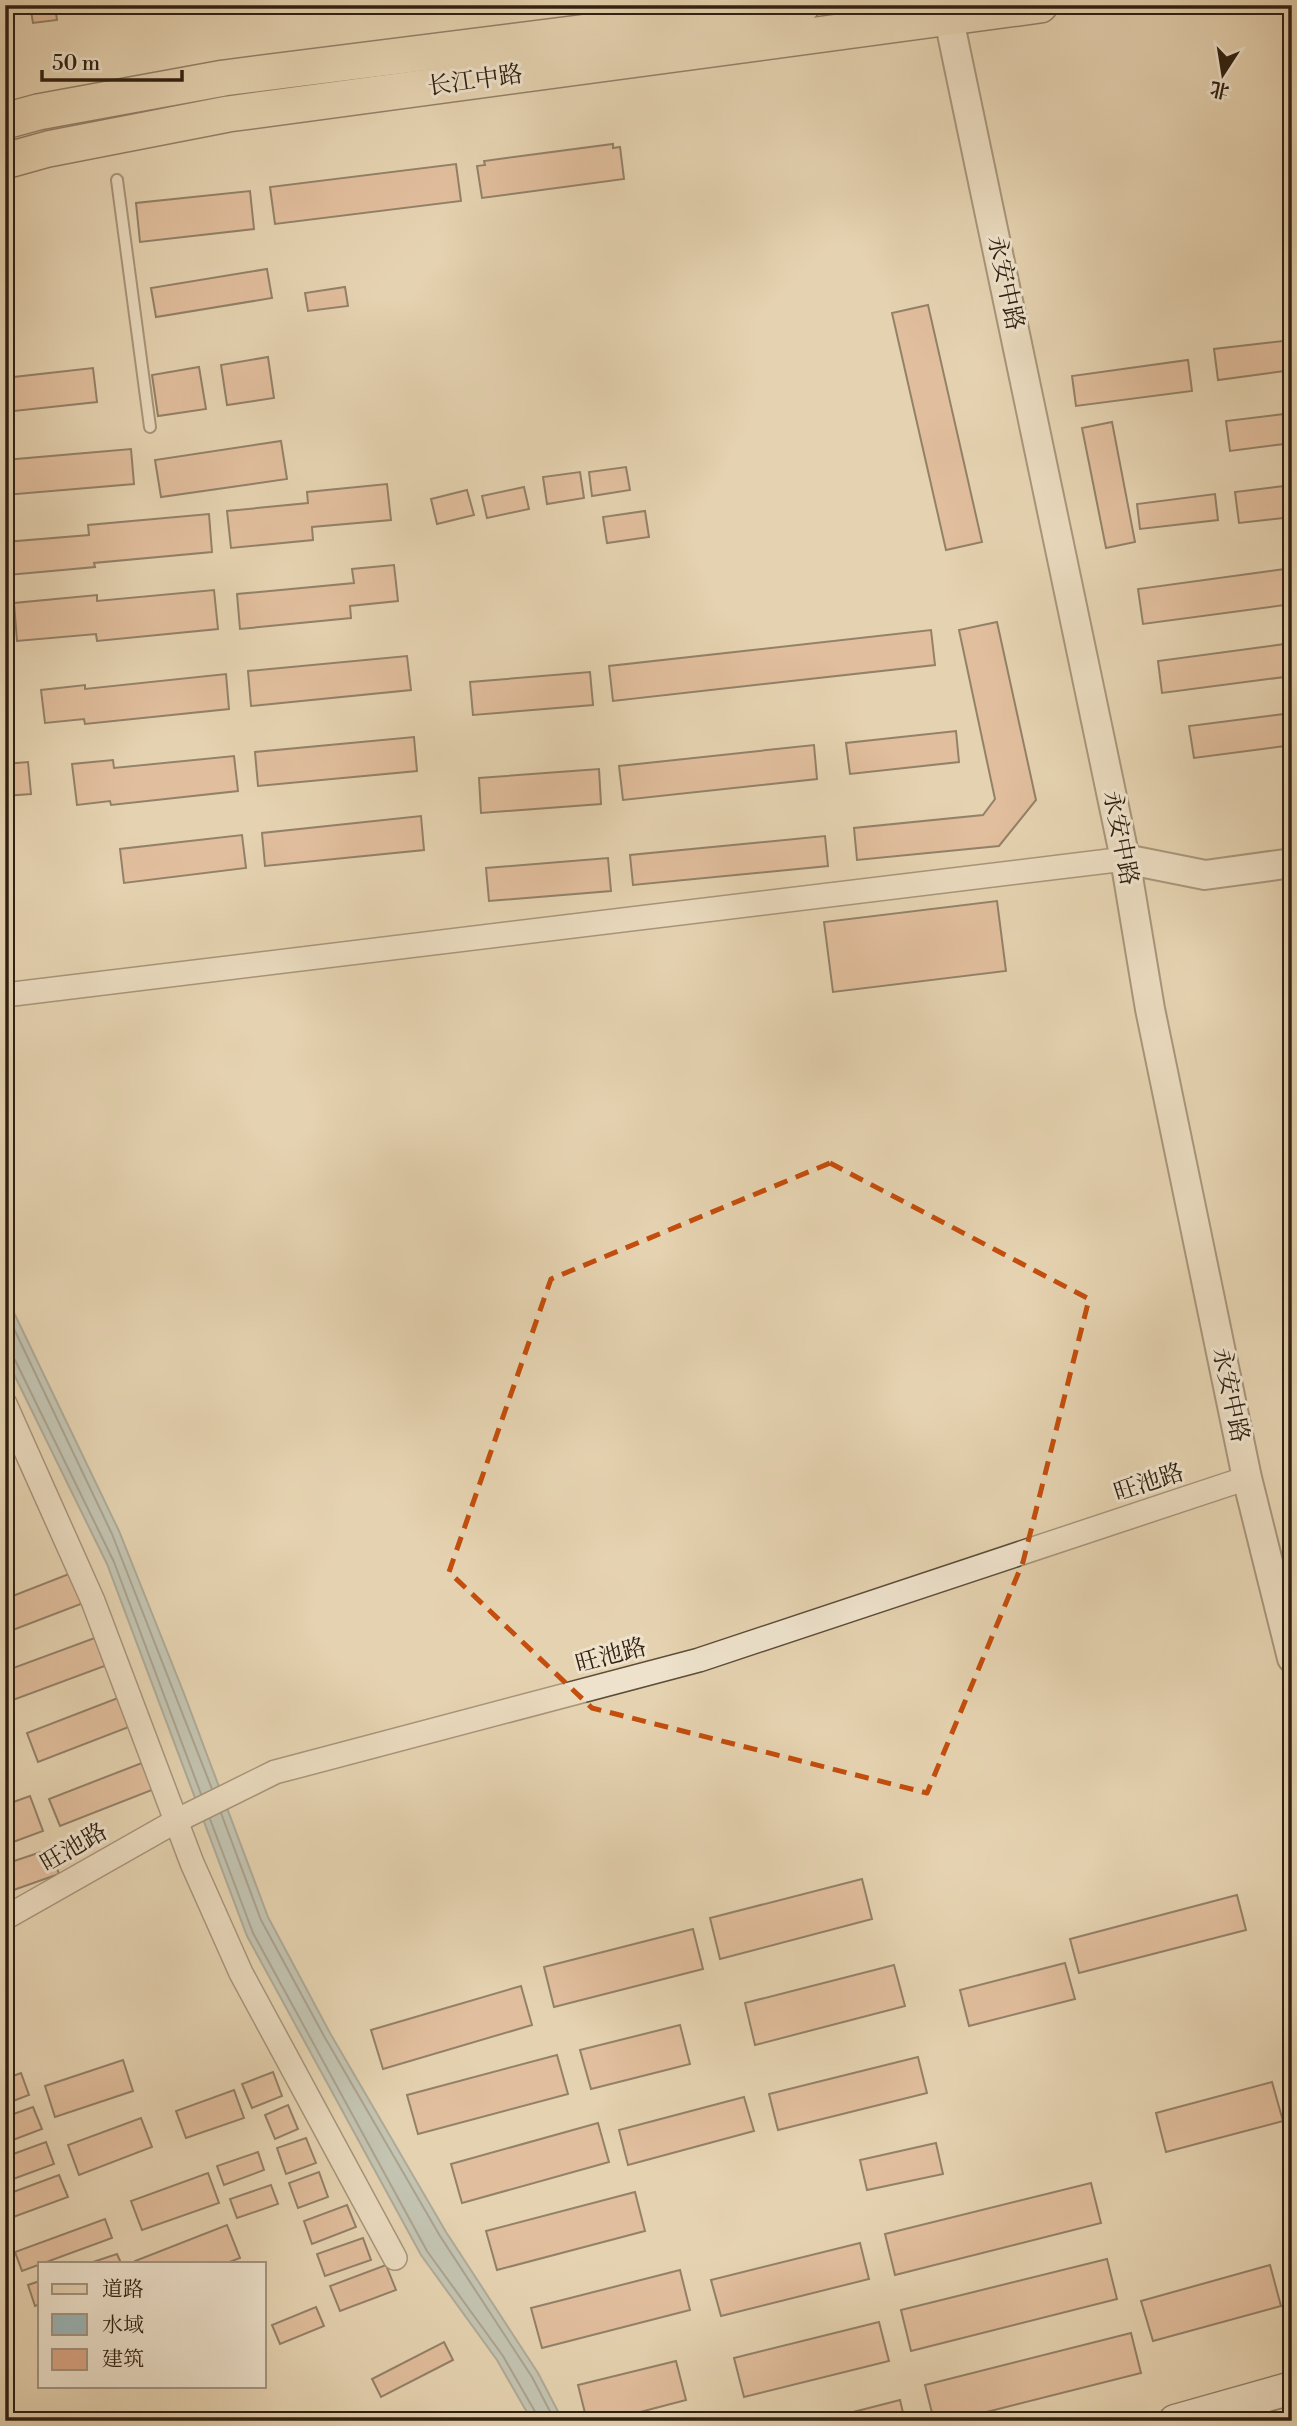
<svg xmlns="http://www.w3.org/2000/svg" width="1297" height="2426" font-family="'Libre Bodoni','Noto Serif SC',serif">
<style>
.water{fill:#9bb5b7;stroke:#707a75;stroke-width:2}
.lines{fill:none;stroke-linecap:round;stroke-linejoin:round}
.shore{stroke:#666b64;stroke-width:2}
.building{fill:#dba786;stroke:#302111;stroke-width:2}
.service-casing{stroke:#5d4d39;stroke-width:14}
.minor-casing{stroke:#5d4d39;stroke-width:26}
.tertiary-casing{stroke:#5d4d39;stroke-width:32}
.secondary-casing{stroke:#302111;stroke-width:35}
.primary-casing{stroke:#302111;stroke-width:38}
.service{stroke:#eee2cc;stroke-width:10}
.minor{stroke:#eee2cc;stroke-width:23}
.tertiary{stroke:#eee2cc;stroke-width:28}
.secondary{stroke:#eee2cc;stroke-width:32}
.primary{stroke:#e5d2b0;stroke-width:35}
.marked{fill:none;stroke:#c34e0d;stroke-width:5;stroke-dasharray:14 9;stroke-linejoin:round}
.labels{text-anchor:middle;dominant-baseline:central;stroke-width:6;stroke-linejoin:round;paint-order:stroke}
.street-label{font-size:24px;fill:#302111;stroke:#eee2cc}
</style>
<rect width="100%" height="100%" fill="#e5d2b0"/>
<filter id="stains"><feTurbulence type="fractalNoise" baseFrequency=".00286" numOctaves="4"/><feColorMatrix values="0 0 0 0 .2 0 0 0 0 .09 0 0 0 0 .02 0 0 0 .5 -.17"/></filter>
<radialGradient id="worn" r=".72"><stop offset=".6" stop-color="#630" stop-opacity="0"/><stop offset="1" stop-color="#630" stop-opacity=".3"/></radialGradient>
<path class="water" d="M 5,1294 L 119,1531 L 183,1691 L 268,1917 L 330,2033 L 446,2232 L 538,2373 L 563,2421 L 532,2421 L 497,2360 L 421,2255 L 247,1936 L 107,1564 L 5,1356 Z"/>
<g class="lines">
<g class="shore">
<path d="M 5,1310 L 112,1534 L 212,1789"/>
<path d="M 5,1356 L 10,1356 L 15,1360 L 114,1562 L 201,1794"/>
<path d="M 221,1813 L 261,1920 L 324,2036 L 440,2236 L 532,2377 L 555,2421"/>
<path d="M 210,1819 L 253,1933 L 427,2251 L 503,2356 L 537,2415 L 538,2421"/>
</g>
</g>
<g class="building">
<path d="M 30,5 L 55,5 L 57,20 L 33,23 Z"/>
<path d="M 613,144 L 613,148 L 620,147 L 624,179 L 482,198 L 477,166 L 485,165 L 484,161 Z"/>
<path d="M 456,164 L 461,201 L 275,224 L 270,187 Z"/>
<path d="M 250,191 L 254,229 L 140,242 L 136,203 Z"/>
<path d="M 267,269 L 272,298 L 156,317 L 151,288 Z"/>
<path d="M 345,287 L 348,306 L 308,311 L 305,293 Z"/>
<path d="M 928,305 L 982,542 L 946,550 L 892,313 Z"/>
<path d="M 1292,340 L 1292,370 L 1218,380 L 1214,349 Z"/>
<path d="M 268,357 L 274,398 L 227,405 L 221,365 Z"/>
<path d="M 1188,360 L 1192,391 L 1076,406 L 1072,376 Z"/>
<path d="M 199,367 L 206,409 L 158,416 L 152,375 Z"/>
<path d="M 93,368 L 97,402 L 5,412 L 5,378 Z"/>
<path d="M 1292,413 L 1292,443 L 1230,451 L 1226,421 Z"/>
<path d="M 1112,422 L 1135,542 L 1106,548 L 1082,428 Z"/>
<path d="M 281,441 L 287,479 L 161,497 L 155,460 Z"/>
<path d="M 131,449 L 134,484 L 5,495 L 5,460 Z"/>
<path d="M 626,467 L 630,490 L 592,496 L 589,472 Z"/>
<path d="M 580,472 L 584,498 L 547,504 L 543,477 Z"/>
<path d="M 387,484 L 391,520 L 312,527 L 313,540 L 231,548 L 227,511 L 308,503 L 307,492 Z"/>
<path d="M 1292,485 L 1292,517 L 1239,523 L 1235,492 Z"/>
<path d="M 524,487 L 529,509 L 487,518 L 482,496 Z"/>
<path d="M 467,490 L 474,515 L 437,524 L 431,499 Z"/>
<path d="M 1215,494 L 1218,520 L 1140,529 L 1137,504 Z"/>
<path d="M 645,511 L 649,537 L 607,543 L 603,517 Z"/>
<path d="M 209,514 L 212,552 L 94,563 L 95,567 L 8,575 L 5,542 L 89,535 L 88,525 Z"/>
<path d="M 394,565 L 398,601 L 350,606 L 351,618 L 240,629 L 237,594 L 354,583 L 352,569 Z"/>
<path d="M 1292,568 L 1292,604 L 1143,624 L 1138,589 Z"/>
<path d="M 214,590 L 218,629 L 97,641 L 96,634 L 17,641 L 14,603 L 97,595 L 97,601 Z"/>
<path d="M 997,622 L 1036,800 L 999,846 L 857,860 L 854,828 L 983,815 L 995,799 L 959,630 Z"/>
<path d="M 931,630 L 935,665 L 613,701 L 609,666 Z"/>
<path d="M 1292,643 L 1292,676 L 1162,693 L 1158,661 Z"/>
<path d="M 407,656 L 411,690 L 251,706 L 248,671 Z"/>
<path d="M 590,672 L 593,705 L 473,715 L 470,682 Z"/>
<path d="M 226,674 L 229,709 L 85,724 L 84,719 L 45,723 L 41,690 L 85,685 L 85,689 Z"/>
<path d="M 1292,713 L 1292,745 L 1194,758 L 1189,726 Z"/>
<path d="M 956,731 L 959,762 L 850,774 L 846,743 Z"/>
<path d="M 414,737 L 417,771 L 258,786 L 255,752 Z"/>
<path d="M 814,745 L 817,779 L 623,800 L 619,766 Z"/>
<path d="M 234,756 L 238,791 L 111,805 L 110,801 L 77,805 L 72,764 L 113,760 L 114,768 Z"/>
<path d="M 28,762 L 31,794 L 5,796 L 5,764 Z"/>
<path d="M 599,769 L 601,804 L 481,813 L 479,778 Z"/>
<path d="M 421,816 L 424,850 L 265,866 L 262,833 Z"/>
<path d="M 242,835 L 246,868 L 124,883 L 120,849 Z"/>
<path d="M 825,836 L 828,866 L 633,885 L 630,855 Z"/>
<path d="M 608,858 L 611,891 L 489,901 L 486,868 Z"/>
<path d="M 997,901 L 1006,971 L 833,992 L 824,922 Z"/>
<path d="M 74,1572 L 86,1602 L 5,1633 L 5,1599 Z"/>
<path d="M 100,1636 L 110,1664 L 13,1700 L 5,1671 Z"/>
<path d="M 123,1696 L 134,1725 L 38,1762 L 27,1733 Z"/>
<path d="M 147,1761 L 157,1788 L 60,1826 L 49,1799 Z"/>
<path d="M 30,1796 L 43,1831 L 5,1845 L 5,1805 Z"/>
<path d="M 50,1849 L 59,1874 L 5,1893 L 5,1864 Z"/>
<path d="M 862,1879 L 872,1919 L 720,1959 L 710,1918 Z"/>
<path d="M 1237,1895 L 1246,1930 L 1079,1973 L 1070,1939 Z"/>
<path d="M 693,1929 L 703,1969 L 554,2007 L 544,1967 Z"/>
<path d="M 1065,1963 L 1075,1999 L 969,2026 L 960,1990 Z"/>
<path d="M 894,1965 L 905,2006 L 755,2045 L 745,2003 Z"/>
<path d="M 521,1986 L 532,2025 L 383,2069 L 371,2030 Z"/>
<path d="M 680,2025 L 690,2064 L 591,2089 L 580,2050 Z"/>
<path d="M 557,2055 L 568,2094 L 418,2134 L 407,2095 Z"/>
<path d="M 918,2057 L 927,2093 L 778,2130 L 769,2094 Z"/>
<path d="M 123,2060 L 133,2091 L 55,2117 L 45,2086 Z"/>
<path d="M 273,2072 L 282,2096 L 252,2108 L 242,2084 Z"/>
<path d="M 21,2073 L 29,2095 L 5,2104 L 5,2079 Z"/>
<path d="M 1272,2082 L 1283,2121 L 1166,2152 L 1156,2113 Z"/>
<path d="M 234,2090 L 244,2118 L 186,2138 L 176,2111 Z"/>
<path d="M 744,2097 L 754,2131 L 628,2165 L 619,2130 Z"/>
<path d="M 288,2105 L 298,2129 L 275,2139 L 265,2115 Z"/>
<path d="M 33,2107 L 42,2129 L 5,2143 L 5,2117 Z"/>
<path d="M 141,2118 L 152,2147 L 79,2175 L 68,2145 Z"/>
<path d="M 598,2123 L 609,2162 L 462,2203 L 451,2164 Z"/>
<path d="M 306,2138 L 316,2163 L 286,2174 L 277,2148 Z"/>
<path d="M 46,2142 L 54,2164 L 5,2182 L 5,2157 Z"/>
<path d="M 936,2143 L 943,2174 L 867,2190 L 860,2160 Z"/>
<path d="M 258,2152 L 264,2170 L 224,2185 L 217,2166 Z"/>
<path d="M 319,2172 L 328,2197 L 298,2208 L 289,2183 Z"/>
<path d="M 208,2173 L 219,2203 L 142,2230 L 131,2201 Z"/>
<path d="M 59,2175 L 68,2197 L 5,2220 L 5,2195 Z"/>
<path d="M 1091,2183 L 1101,2223 L 895,2275 L 885,2234 Z"/>
<path d="M 271,2185 L 278,2204 L 237,2218 L 230,2199 Z"/>
<path d="M 635,2192 L 645,2231 L 497,2270 L 486,2231 Z"/>
<path d="M 347,2205 L 356,2227 L 312,2244 L 304,2221 Z"/>
<path d="M 105,2219 L 112,2238 L 22,2271 L 15,2252 Z"/>
<path d="M 227,2225 L 240,2258 L 227,2263 L 136,2263 L 135,2261 Z"/>
<path d="M 363,2238 L 371,2260 L 325,2276 L 317,2254 Z"/>
<path d="M 860,2243 L 869,2279 L 721,2316 L 711,2280 Z"/>
<path d="M 117,2254 L 121,2263 L 90,2263 Z"/>
<path d="M 1107,2259 L 1117,2299 L 911,2351 L 901,2310 Z"/>
<path d="M 386,2265 L 396,2290 L 340,2311 L 330,2286 Z"/>
<path d="M 1270,2265 L 1281,2306 L 1153,2341 L 1141,2301 Z"/>
<path d="M 680,2270 L 690,2310 L 542,2348 L 531,2308 Z"/>
<path d="M 40,2281 L 40,2304 L 35,2306 L 28,2285 Z"/>
<path d="M 316,2307 L 324,2326 L 280,2344 L 272,2325 Z"/>
<path d="M 879,2322 L 889,2361 L 744,2397 L 734,2358 Z"/>
<path d="M 1131,2333 L 1141,2373 L 951,2421 L 934,2421 L 925,2385 Z"/>
<path d="M 444,2342 L 453,2360 L 381,2397 L 372,2379 Z"/>
<path d="M 676,2361 L 686,2400 L 606,2421 L 587,2421 L 578,2385 Z"/>
<path d="M 900,2400 L 905,2421 L 818,2421 Z"/>
</g>
<g class="lines">
<g class="service-casing">
<path id="service" d="M 117,180 L 150,427"/>
</g>
<g class="minor-casing">
<g id="minor">
<path d="M 5,995 L 1125,859"/>
<path d="M 5,1404 L 93,1601 L 192,1863 L 241,1973 L 395,2258"/>
<path d="M 5,1918 L 176,1821 L 275,1772 L 699,1660 L 1247,1478"/>
</g>
</g>
<g class="tertiary-casing">
<g id="tertiary">
<path d="M 946,5 L 1125,859 L 1150,1009 L 1247,1478 L 1292,1658"/>
<path d="M 1125,859 L 1205,875 L 1292,863"/>
</g>
</g>
<g class="secondary-casing">
<path id="secondary" d="M 1175,2421 L 1292,2388"/>
</g>
<g class="primary-casing">
<g id="primary">
<path d="M 5,121 L 38,112 L 224,78 L 802,5"/>
<path d="M 5,161 L 48,149 L 228,114 L 1040,5"/>
</g>
</g>
<use href="#service" class="service"/>
<use href="#minor" class="minor"/>
<use href="#tertiary" class="tertiary"/>
<use href="#secondary" class="secondary"/>
<use href="#primary" class="primary"/>
</g>
<path d="M0 0H1297V2426H0ZM 830,1163 L 1089,1299 L 1023,1562 L 927,1793 L 592,1708 L 449,1572 L 551,1279 Z" fill="#e5d2b0" fill-opacity=".55" fill-rule="evenodd"/>
<path class="marked" d="M 830,1163 L 1089,1299 L 1023,1562 L 927,1793 L 592,1708 L 449,1572 L 551,1279 Z"/>
<g class="labels">
<g class="street-label">
<text transform="translate(475 81) rotate(-8)">长江中路</text>
<text transform="translate(1005 283) rotate(78)">永安中路</text>
<text transform="translate(1120 838) rotate(79)">永安中路</text>
<text transform="translate(1230 1395) rotate(78)">永安中路</text>
<text transform="translate(1149 1483) rotate(-18)">旺池路</text>
<text transform="translate(611 1656) rotate(-15)">旺池路</text>
<text transform="translate(74 1848) rotate(-30)">旺池路</text>
</g>
</g>
<rect width="1297" height="2426" fill="none" stroke="#e5d2b0" stroke-width="28"/>
<rect x="7" y="7" width="1283" height="2412" fill="none" stroke="#302111" stroke-width="3.5"/>
<rect x="14" y="14" width="1269" height="2398" fill="none" stroke="#302111" stroke-width="2"/>
<rect x="38" y="2262" width="228" height="126" fill="#eee2cc" stroke="#a29581" stroke-width="2"/>
<rect x="52" y="2284" width="35" height="10" fill="#e5d2b0" stroke="#a29581" stroke-width="2"/>
<text x="102" y="2296" font-size="21" fill="#302111">道路</text>
<rect x="52" y="2314" width="35" height="21" fill="#9bb5b7" stroke="#a29581" stroke-width="2"/>
<text x="102" y="2332" font-size="21" fill="#302111">水域</text>
<rect x="52" y="2349" width="35" height="21" fill="#dba786" stroke="#a29581" stroke-width="2"/>
<text x="102" y="2366" font-size="21" fill="#302111">建筑</text>
<g transform="translate(1223 74) rotate(192)" stroke="#eee2cc" stroke-width="5" paint-order="stroke">
<path d="M0-5L12 26L0 18L-12 26Z" fill="#302111"/>
<text y="-10" font-size="19" font-weight="bold" text-anchor="middle" fill="#302111">北</text>
</g>
<path d="M42 70v10h140v-10" fill="none" stroke="#302111" stroke-width="3.5"/>
<text x="52" y="70" font-size="21" fill="#302111" stroke="#eee2cc" stroke-width="5" paint-order="stroke">50 m</text>
<rect width="100%" height="100%" filter="url(#stains)"/>
<rect width="100%" height="100%" fill="url(#worn)"/>
</svg>
